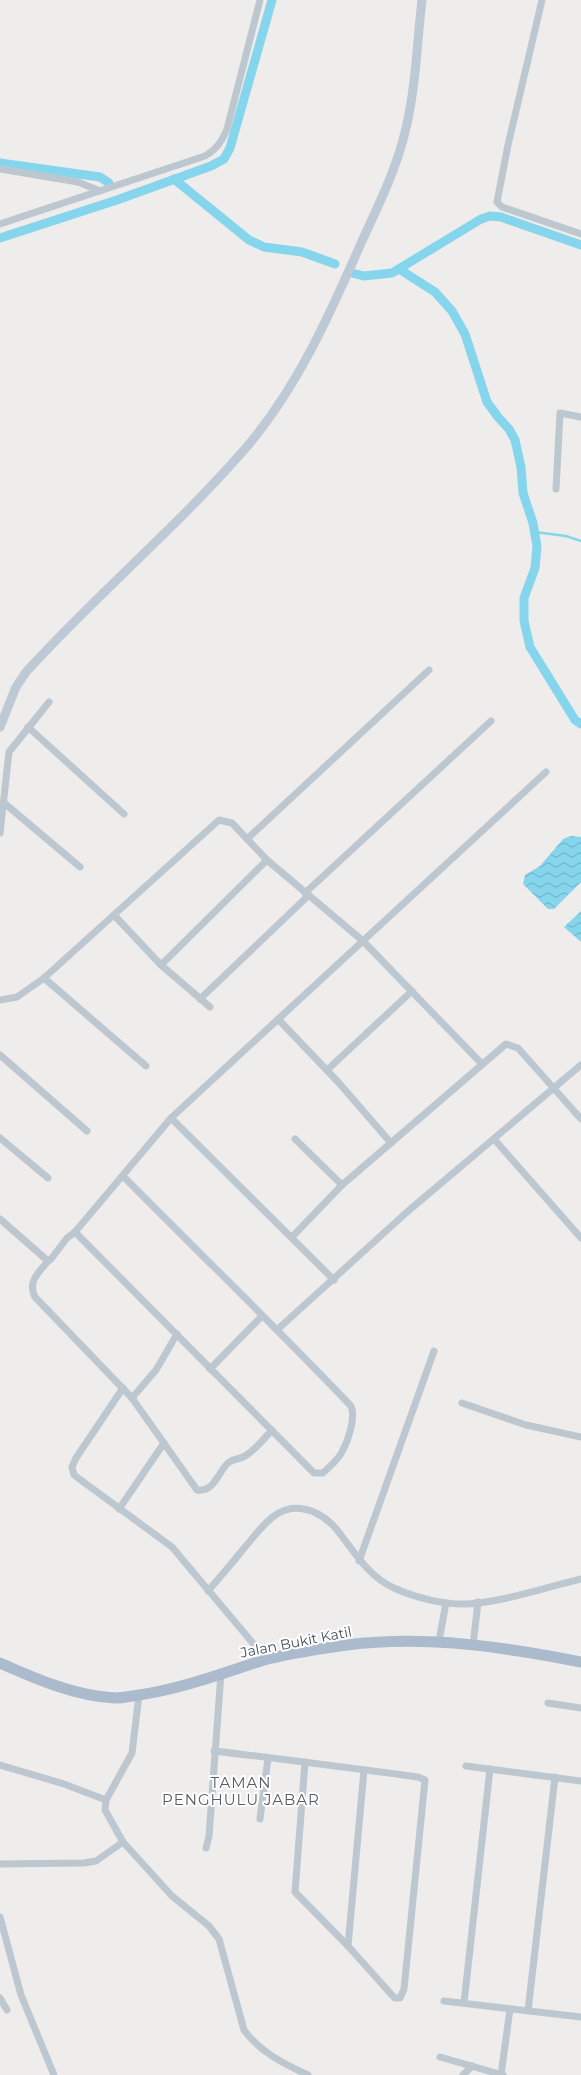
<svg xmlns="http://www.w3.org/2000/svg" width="581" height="2075" font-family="Montserrat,sans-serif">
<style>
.water{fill:url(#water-waves)}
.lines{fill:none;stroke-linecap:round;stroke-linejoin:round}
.stream{stroke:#85d5ed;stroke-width:2.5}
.canal{stroke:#85d5ed;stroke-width:9}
.street{stroke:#bdc7cf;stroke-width:7}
.secondary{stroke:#bec9d6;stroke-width:9}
.primary{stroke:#abbbcd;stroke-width:11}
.labels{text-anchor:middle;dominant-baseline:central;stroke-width:4;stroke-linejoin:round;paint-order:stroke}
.street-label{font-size:14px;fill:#454f5a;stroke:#fff}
.neighbourhood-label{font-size:15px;letter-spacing:1px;fill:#595d62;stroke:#fff}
</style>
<defs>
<pattern id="water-waves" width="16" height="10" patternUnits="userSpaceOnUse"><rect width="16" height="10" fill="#85d5ed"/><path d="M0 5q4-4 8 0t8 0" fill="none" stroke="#6fafc3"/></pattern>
</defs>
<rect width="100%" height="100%" fill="#efecec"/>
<g class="water">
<path d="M 571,836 L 581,837 L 581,882 L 554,909 L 548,909 L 523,884 L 525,875 L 540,866 L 563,839 Z"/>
<path d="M 581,911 L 581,942 L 564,927 Z"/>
</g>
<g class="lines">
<path class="stream" d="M 535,532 L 566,536 L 581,541"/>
<g class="canal">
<path d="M 0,163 L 100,177 L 109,183"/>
<path d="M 174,179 L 249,240 L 264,247 L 302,252 L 335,264"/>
<path d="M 0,238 L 117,200 L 211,166 L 224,159 L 230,148 L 272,0"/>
<path d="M 399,269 L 435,292 L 452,311 L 465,334 L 487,402 L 498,417 L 509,429 L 515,440 L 521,467 L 523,493 L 533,523 L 537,546 L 535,568 L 524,598 L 524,621 L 530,647 L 575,720 L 581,724"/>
<path d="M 352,273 L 364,276 L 392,273 L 481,219 L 490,216 L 501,217 L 581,245"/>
</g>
<g class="street">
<path d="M 542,0 L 508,145 L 497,202 L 502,207 L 581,234"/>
<path d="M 0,169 L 78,182 L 100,191"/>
<path d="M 0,224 L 205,156 C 217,149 222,141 227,129 L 260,0"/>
<path d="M 556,489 L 560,413 L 581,417"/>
<path d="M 28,727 L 124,814"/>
<path d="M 3,802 L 80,867"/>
<path d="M 0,833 L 9,752 L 49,702"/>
<path d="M 247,839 L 429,670"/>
<path d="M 305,893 L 491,721"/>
<path d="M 114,915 L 161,965 L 210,1007"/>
<path d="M 161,965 L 267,860"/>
<path d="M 44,978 L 146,1066"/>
<path d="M 200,999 L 308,896"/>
<path d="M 0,1000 L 17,997 L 44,978 L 219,820 L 232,823 L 267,860 L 363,941 L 482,1064"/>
<path d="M 278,1019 L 339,1083 L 391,1143"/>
<path d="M 0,1055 L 87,1131"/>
<path d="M 327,1070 L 412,991"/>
<path d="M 171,1118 L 334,1280"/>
<path d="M 0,1138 L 48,1178"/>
<path d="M 295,1139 L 342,1185"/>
<path d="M 494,1139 L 581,1238"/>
<path d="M 0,1219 L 48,1261"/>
<path d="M 75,1232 L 314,1473 L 323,1473 C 329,1467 338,1460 342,1452 C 348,1441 356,1418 351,1406 C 277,1328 199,1253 124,1177"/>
<path d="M 292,1237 L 342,1185 L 506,1044 L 518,1048 L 581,1119"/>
<path d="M 278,1329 L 407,1212 L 581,1065"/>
<path d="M 210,1369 L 262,1316"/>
<path d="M 123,1388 L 76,1458 L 72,1467 L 74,1475 L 172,1547 L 267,1660"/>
<path d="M 132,1398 L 156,1370 L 177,1334"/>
<path d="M 462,1403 L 526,1425 L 581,1437"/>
<path d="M 272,1430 C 264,1439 255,1450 245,1456 C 239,1460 233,1458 228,1463 C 218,1472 214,1493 197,1490 L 132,1398 L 35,1297 C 27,1282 39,1272 48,1261 L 51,1259 L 67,1238 L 75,1232 L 171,1118 L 546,772"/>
<path d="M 119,1509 L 164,1443"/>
<path d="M 359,1561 L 434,1351"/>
<path d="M 208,1591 C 220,1577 233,1562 245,1547 C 264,1525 280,1498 314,1512 C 325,1517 334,1525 341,1535 C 357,1556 370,1577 394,1588 C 416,1598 445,1605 468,1604 C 506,1601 544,1588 581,1579"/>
<path d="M 439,1641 L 446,1603"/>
<path d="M 473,1645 L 478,1602"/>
<path d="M 139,1695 L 132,1753 L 106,1800 L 105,1810 L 123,1842 L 172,1896 L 209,1926 L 219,1939 L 244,2030 C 260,2052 284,2064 308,2075"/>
<path d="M 548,1703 L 581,1708"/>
<path d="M 214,1751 C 282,1759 350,1768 418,1777 L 425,1780 L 404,1989 L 400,1998 L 395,1998 L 391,1994 L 348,1946 L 295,1892 L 305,1762"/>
<path d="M 0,1765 L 64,1784 L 106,1800"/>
<path d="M 466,1766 L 581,1781"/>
<path d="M 260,1819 L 268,1758"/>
<path d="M 206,1848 L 209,1836 L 221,1673"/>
<path d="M 0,1864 L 84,1863 L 96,1861 L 123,1842"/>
<path d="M 0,1917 L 21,1995 L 54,2075"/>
<path d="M 348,1946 L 364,1770"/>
<path d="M 0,1998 L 7,2010"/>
<path d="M 444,2001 L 581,2017"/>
<path d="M 464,2003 L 490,1769"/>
<path d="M 528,2011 L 555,1777"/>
<path d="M 440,2057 L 503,2075"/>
<path d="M 463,2075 L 472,2066"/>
<path d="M 501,2075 L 510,2009"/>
</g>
<path class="secondary" d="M 0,727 L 16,687 L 26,672 C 96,595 176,528 244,450 C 297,389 330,314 362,241 C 379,204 397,168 406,128 C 416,86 417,42 422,0"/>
<path class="primary" d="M 0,1663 C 36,1679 75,1696 115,1698 C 123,1698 131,1696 139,1695 C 181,1689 223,1673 264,1660 C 290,1653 320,1649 347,1645 C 426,1635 504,1647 581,1662"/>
</g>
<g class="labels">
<g class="street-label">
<text transform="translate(296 1642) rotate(-11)">Jalan Bukit Katil</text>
</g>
<g class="neighbourhood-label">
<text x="241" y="1782">TAMAN<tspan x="241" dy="17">PENGHULU JABAR</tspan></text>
</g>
</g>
</svg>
